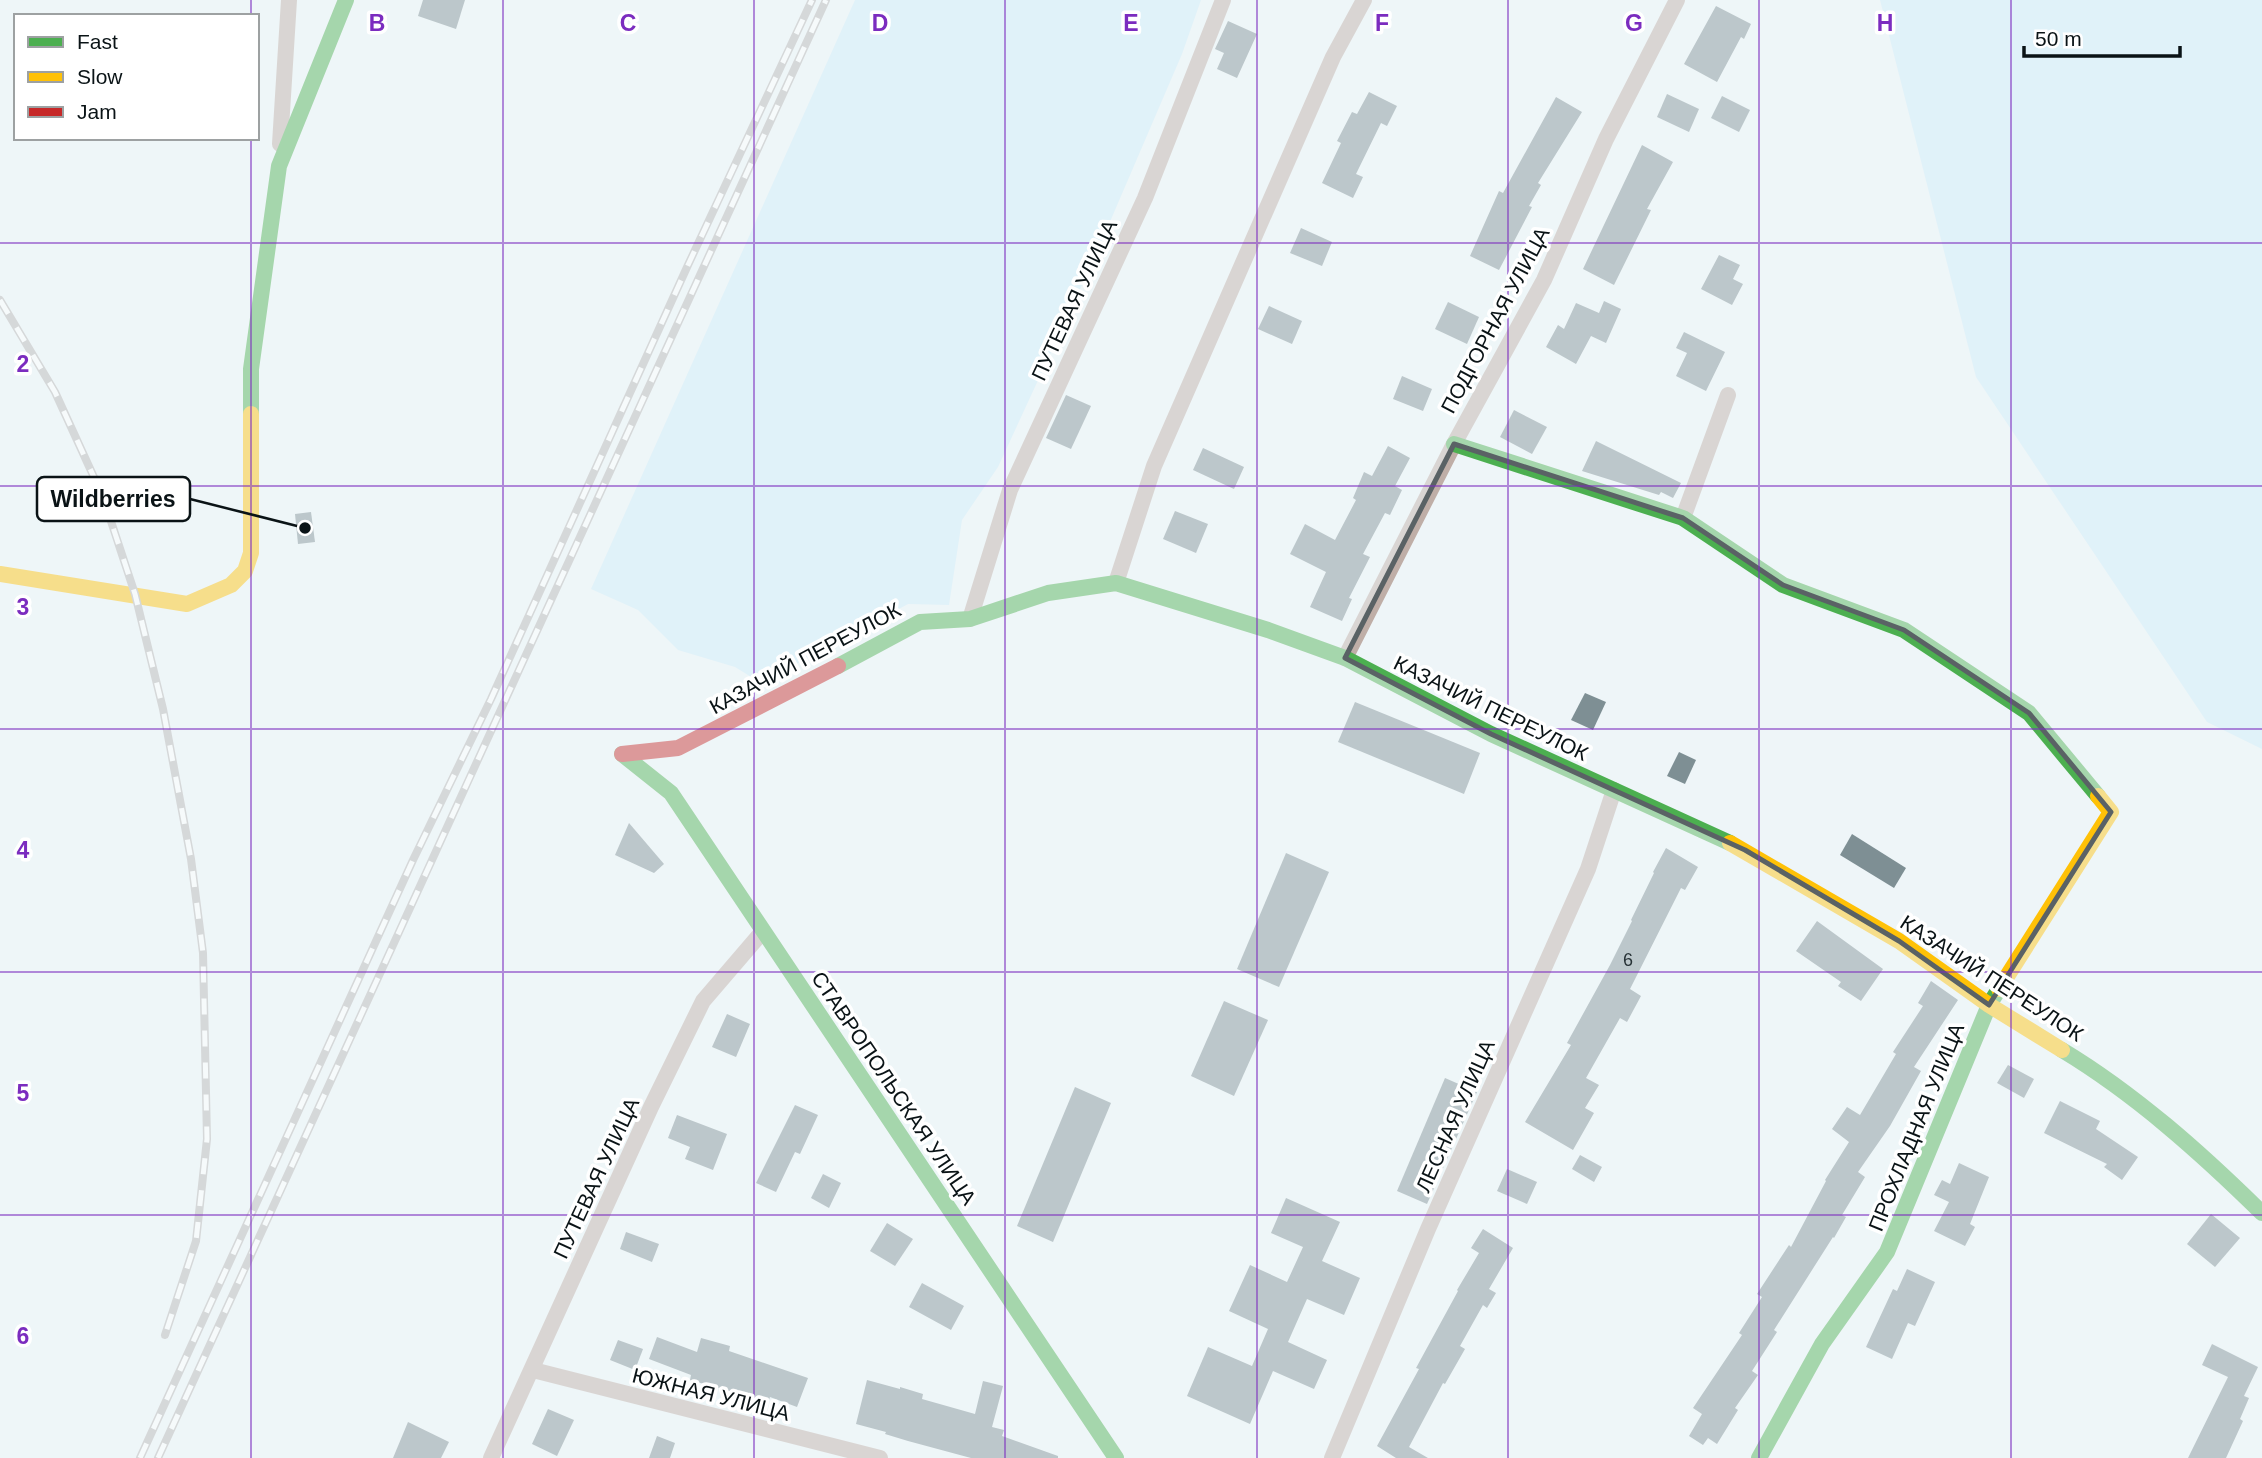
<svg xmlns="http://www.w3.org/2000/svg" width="2262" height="1458" font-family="Arial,sans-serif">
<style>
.green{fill:#cfedfa}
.building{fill:#7e8f94}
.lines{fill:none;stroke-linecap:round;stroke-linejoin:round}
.street{stroke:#bfaea7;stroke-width:16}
.fast{stroke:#4caf50;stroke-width:16}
.slow{stroke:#ffc107;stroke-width:16}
.jam{stroke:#c62828;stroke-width:16}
.rail-casing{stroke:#b7b4b4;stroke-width:8}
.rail{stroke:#fff;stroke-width:5;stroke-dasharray:16;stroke-linecap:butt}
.marked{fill:none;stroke:#5a6265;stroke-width:5;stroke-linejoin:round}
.grid{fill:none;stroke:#7b2cbf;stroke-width:2;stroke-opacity:0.55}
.labels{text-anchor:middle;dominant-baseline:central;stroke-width:7;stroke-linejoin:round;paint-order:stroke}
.number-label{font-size:18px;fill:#273236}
.street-label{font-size:21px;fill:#0a1316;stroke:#fff}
.grid-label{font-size:23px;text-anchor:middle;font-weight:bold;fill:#7b2cbf;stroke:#fff;stroke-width:7;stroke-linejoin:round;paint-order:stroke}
.leader{fill:none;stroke:#0a1316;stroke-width:2.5}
.callout-dot{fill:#0a1316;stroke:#fff;stroke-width:2.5}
.callout{fill:#fff;stroke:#0a1316;stroke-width:2.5}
.callout-label{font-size:23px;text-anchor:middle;font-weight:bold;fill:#0a1316}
</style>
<rect width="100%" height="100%" fill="#eef5f8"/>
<g class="green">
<path d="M 855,0 L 1201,0 L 1182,54 L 1094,259 L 998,467 L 962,520 L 949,605 L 908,604 L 761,683 L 735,667 L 678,650 L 638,610 L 591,589 Z"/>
<path d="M 1880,0 L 2262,0 L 2262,749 L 2207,722 L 1976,377 Z"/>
</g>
<g class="building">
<path d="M 423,0 L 465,0 L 456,29 L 418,16 Z"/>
<path d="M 1716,6 L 1751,24 L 1744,39 L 1741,37 L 1717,82 L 1684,64 Z"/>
<path d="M 1228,21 L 1257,34 L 1237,78 L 1217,69 L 1224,53 L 1215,49 Z"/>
<path d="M 1369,92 L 1397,106 L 1387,126 L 1381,123 L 1356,174 L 1363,177 L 1353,198 L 1322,183 L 1341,143 L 1337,141 L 1352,112 L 1357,114 Z"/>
<path d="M 1667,94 L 1699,109 L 1689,132 L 1657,117 Z"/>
<path d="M 1722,96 L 1750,110 L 1739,132 L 1711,118 Z"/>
<path d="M 1556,97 L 1582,112 L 1538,183 L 1541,185 L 1529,206 L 1532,207 L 1499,270 L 1470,256 L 1499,191 L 1503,193 Z"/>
<path d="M 1642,145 L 1673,162 L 1647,209 L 1651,210 L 1614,285 L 1583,269 Z"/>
<path d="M 1301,228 L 1332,242 L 1322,266 L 1290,253 Z"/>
<path d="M 1719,255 L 1740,265 L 1733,279 L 1743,284 L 1732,305 L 1701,289 Z"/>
<path d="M 1604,301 L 1621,309 L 1606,343 L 1591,336 L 1576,364 L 1546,347 L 1558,325 L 1564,329 L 1576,303 L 1599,313 Z"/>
<path d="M 1448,302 L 1479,317 L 1467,344 L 1435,329 Z"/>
<path d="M 1269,306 L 1302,321 L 1292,344 L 1258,329 Z"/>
<path d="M 1684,332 L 1725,352 L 1706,391 L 1676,376 L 1687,353 L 1676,348 Z"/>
<path d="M 1402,376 L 1432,389 L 1423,411 L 1393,399 Z"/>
<path d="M 1066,395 L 1091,406 L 1071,449 L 1046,438 Z"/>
<path d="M 1514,410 L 1547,427 L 1532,454 L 1500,437 Z"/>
<path d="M 1596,441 L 1681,483 L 1673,498 L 1661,492 L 1659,495 L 1582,471 Z"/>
<path d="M 1388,446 L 1410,458 L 1395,486 L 1402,490 L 1390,515 L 1385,513 L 1363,554 L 1370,557 L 1349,598 L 1352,599 L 1342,621 L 1310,607 L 1326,572 L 1290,554 L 1305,524 L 1335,540 L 1356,500 L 1353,498 L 1364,472 L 1372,476 Z"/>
<path d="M 1203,448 L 1244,467 L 1234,489 L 1193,470 Z"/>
<path d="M 1175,511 L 1208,524 L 1196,553 L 1163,539 Z"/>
<path d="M 311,512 L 315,542 L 298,544 L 295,514 Z"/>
<path d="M 1585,693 L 1606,702 L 1593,730 L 1571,720 Z"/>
<path d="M 1355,702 L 1480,753 L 1464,794 L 1338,742 Z"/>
<path d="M 1679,752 L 1696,760 L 1685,784 L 1667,776 Z"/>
<path d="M 629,823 L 664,864 L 654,873 L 615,855 Z"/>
<path d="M 1852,834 L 1906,868 L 1894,888 L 1840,855 Z"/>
<path d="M 1666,848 L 1698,867 L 1685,890 L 1681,888 L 1630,989 L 1641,996 L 1627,1022 L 1620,1018 L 1586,1078 L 1599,1085 L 1585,1108 L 1594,1113 L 1573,1150 L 1525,1122 L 1571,1045 L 1567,1043 L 1610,965 L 1632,921 L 1631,920 L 1654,873 L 1653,872 Z"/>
<path d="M 1286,853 L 1329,872 L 1279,987 L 1237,969 Z"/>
<path d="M 1817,921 L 1883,969 L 1861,1001 L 1838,986 L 1841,982 L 1796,951 Z"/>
<path d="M 1931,981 L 1958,1000 L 1914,1067 L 1921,1071 L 1890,1126 L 1858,1172 L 1865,1177 L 1842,1215 L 1846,1217 L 1834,1238 L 1833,1237 L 1774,1330 L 1777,1332 L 1752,1371 L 1758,1375 L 1735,1408 L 1738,1410 L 1717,1444 L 1708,1438 L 1703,1445 L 1689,1436 L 1702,1414 L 1693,1408 L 1742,1335 L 1739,1333 L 1762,1297 L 1757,1294 L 1789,1245 L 1791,1247 L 1826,1181 L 1825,1180 L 1849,1142 L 1832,1129 L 1847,1107 L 1860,1115 L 1896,1054 L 1893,1052 L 1923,1006 L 1918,1003 Z"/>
<path d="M 1224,1001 L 1268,1020 L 1234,1096 L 1191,1076 Z"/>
<path d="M 727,1014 L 750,1024 L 736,1057 L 712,1047 Z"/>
<path d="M 2008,1065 L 2034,1079 L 2024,1098 L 1997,1083 Z"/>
<path d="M 1445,1078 L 1477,1092 L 1427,1204 L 1397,1191 Z"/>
<path d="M 1075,1087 L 1111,1103 L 1053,1242 L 1017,1226 Z"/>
<path d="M 2060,1101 L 2100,1121 L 2096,1129 L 2138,1157 L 2122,1180 L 2104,1167 L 2107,1164 L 2044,1133 Z"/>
<path d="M 795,1105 L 818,1115 L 800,1154 L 795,1152 L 776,1192 L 756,1183 Z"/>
<path d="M 677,1115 L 727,1134 L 713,1170 L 685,1159 L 690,1147 L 668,1138 Z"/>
<path d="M 1580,1155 L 1602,1167 L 1594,1182 L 1572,1169 Z"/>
<path d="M 1959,1163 L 1989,1177 L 1970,1224 L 1975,1227 L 1965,1246 L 1934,1231 L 1949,1202 L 1934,1195 L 1942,1180 L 1950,1184 Z"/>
<path d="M 1507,1169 L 1537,1182 L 1527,1204 L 1497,1191 Z"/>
<path d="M 823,1174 L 841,1183 L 829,1208 L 811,1198 Z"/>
<path d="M 1286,1198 L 1340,1222 L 1322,1261 L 1360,1278 L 1344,1315 L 1307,1299 L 1288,1342 L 1327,1360 L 1314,1389 L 1273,1371 L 1250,1424 L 1187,1396 L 1208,1347 L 1252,1366 L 1268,1329 L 1229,1311 L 1250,1265 L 1287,1282 L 1303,1247 L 1271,1233 Z"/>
<path d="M 2211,1214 L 2240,1238 L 2215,1267 L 2187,1244 Z"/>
<path d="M 887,1223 L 913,1239 L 895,1266 L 870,1251 Z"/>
<path d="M 1483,1229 L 1513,1248 L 1489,1289 L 1496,1293 L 1487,1308 L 1483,1305 L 1460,1346 L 1465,1349 L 1445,1384 L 1443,1383 L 1409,1447 L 1428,1458 L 1396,1458 L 1377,1446 L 1419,1369 L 1416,1368 L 1458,1291 L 1457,1290 L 1479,1253 L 1471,1248 Z"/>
<path d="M 626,1232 L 659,1244 L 652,1262 L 620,1249 Z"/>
<path d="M 1907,1269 L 1935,1282 L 1915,1326 L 1908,1323 L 1892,1359 L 1866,1347 L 1893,1289 L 1897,1291 Z"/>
<path d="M 922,1283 L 964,1306 L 951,1330 L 909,1307 Z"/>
<path d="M 657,1337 L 697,1352 L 701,1338 L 730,1346 L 729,1351 L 808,1378 L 797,1407 L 770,1397 L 767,1406 L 742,1397 L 743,1395 L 690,1380 L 691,1375 L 649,1359 Z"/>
<path d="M 618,1340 L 643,1349 L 635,1370 L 610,1360 Z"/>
<path d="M 2212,1344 L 2258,1367 L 2244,1396 L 2249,1398 L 2240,1419 L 2243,1421 L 2226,1458 L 2188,1458 L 2228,1377 L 2202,1365 Z"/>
<path d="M 867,1380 L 900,1389 L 900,1387 L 923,1394 L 922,1399 L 975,1414 L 983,1381 L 1003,1386 L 992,1427 L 1004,1430 L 1002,1436 L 1058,1456 L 1058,1458 L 971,1458 L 908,1441 L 885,1434 L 886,1432 L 856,1424 Z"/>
<path d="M 548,1409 L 574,1420 L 557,1456 L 532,1444 Z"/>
<path d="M 408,1422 L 449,1442 L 441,1458 L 393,1458 Z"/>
<path d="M 657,1436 L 675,1443 L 670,1458 L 649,1458 Z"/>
</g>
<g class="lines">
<g class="street">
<path d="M 280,144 L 289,0"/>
<path d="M 1683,518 L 1728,395"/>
<path d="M 1116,583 L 1154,466 L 1333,57 L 1364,0"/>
<path d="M 970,619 L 1010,490 L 1145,198 L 1223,0"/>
<path d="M 1345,658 L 1454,444 L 1544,280 L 1606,139 L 1677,0"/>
<path d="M 533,1370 L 880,1458"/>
<path d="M 491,1458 L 651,1107 L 703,1001 L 763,931"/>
<path d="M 1332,1458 L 1428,1229 L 1588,869 L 1614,790"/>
</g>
<g class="fast">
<path d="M 251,414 L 251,369 L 279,166 L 346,0"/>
<path d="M 1454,444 L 1683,518 L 1783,585 L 1904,630 L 2029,713 L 2098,796"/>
<path d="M 838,666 L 920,622 L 970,619 L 1048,593 L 1116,583 L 1268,630 L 1345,658 L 1491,734 L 1730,843"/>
<path d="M 622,754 L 671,793 L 1116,1458"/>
<path d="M 2062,1050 C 2135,1094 2201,1153 2262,1213"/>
<path d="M 1759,1458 L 1822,1344 L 1887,1252 L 1989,1005 L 1999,989"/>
</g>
<g class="slow">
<path d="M 0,574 L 187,604 L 231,585 L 245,571 L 251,553 L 251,414"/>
<path d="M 1730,843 L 1899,941 L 1989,1005 L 2062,1050"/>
<path d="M 1999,989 L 2111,812 L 2098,796"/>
</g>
<path class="jam" d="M 622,754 L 678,748 L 838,666"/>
<g class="rail-casing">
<g id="rail">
<path d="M 0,300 L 55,392 L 103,497 L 135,594 L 163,709 L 191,859 L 203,953 L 207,1139 L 196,1241 L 165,1335"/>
<path d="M 140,1458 L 413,860 L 491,699 L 688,265 L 812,0"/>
<path d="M 158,1458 L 826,0"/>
</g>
</g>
<use href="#rail" class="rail"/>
</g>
<path d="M0 0H2262V1458H0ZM 1454,444 L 1683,518 L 1783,585 L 1904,630 L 2029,713 L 2111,812 L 1989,1005 L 1899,941 L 1745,850 L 1491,734 L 1345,658 Z" fill="#eef5f8" fill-opacity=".55" fill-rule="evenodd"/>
<path class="marked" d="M 1454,444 L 1683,518 L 1783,585 L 1904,630 L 2029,713 L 2111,812 L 1989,1005 L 1899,941 L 1745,850 L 1491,734 L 1345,658 Z"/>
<path class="grid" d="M 251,0 L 251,16M 503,0 L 503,1458M 754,0 L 754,1458M 1005,0 L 1005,1458M 1257,0 L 1257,1458M 1508,0 L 1508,1458M 1759,0 L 1759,1458M 2011,0 L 2011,1458M 251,138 L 251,1458M 0,243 L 2262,243M 0,486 L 2262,486M 0,729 L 2262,729M 0,972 L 2262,972M 0,1215 L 2262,1215"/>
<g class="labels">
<g class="number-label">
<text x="1628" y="960">6</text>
</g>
<g class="street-label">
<text transform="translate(1074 300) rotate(-65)">ПУТЕВАЯ УЛИЦА</text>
<text transform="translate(1495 320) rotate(-62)">ПОДГОРНАЯ УЛИЦА</text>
<text transform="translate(805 658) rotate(-28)">КАЗАЧИЙ ПЕРЕУЛОК</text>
<text transform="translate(1491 708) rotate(26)">КАЗАЧИЙ ПЕРЕУЛОК</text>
<text transform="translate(1992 978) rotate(33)">КАЗАЧИЙ ПЕРЕУЛОК</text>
<text transform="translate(894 1088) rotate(56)">СТАВРОПОЛЬСКАЯ УЛИЦА</text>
<text transform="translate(1455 1116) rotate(-66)">ЛЕСНАЯ УЛИЦА</text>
<text transform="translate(1916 1127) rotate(-68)">ПРОХЛАДНАЯ УЛИЦА</text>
<text transform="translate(596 1178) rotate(-65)">ПУТЕВАЯ УЛИЦА</text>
<text transform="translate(711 1394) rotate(14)">ЮЖНАЯ УЛИЦА</text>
</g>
</g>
<g class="grid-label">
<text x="377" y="31">B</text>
<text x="628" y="31">C</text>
<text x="880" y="31">D</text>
<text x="1131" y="31">E</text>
<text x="1382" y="31">F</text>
<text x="1634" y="31">G</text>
<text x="1885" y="31">H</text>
<text x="23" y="372">2</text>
<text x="23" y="615">3</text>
<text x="23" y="858">4</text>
<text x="23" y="1101">5</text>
<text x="23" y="1344">6</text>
</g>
<path class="leader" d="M305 528L190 499"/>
<circle class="callout-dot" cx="305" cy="528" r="7"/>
<rect class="callout" x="37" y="477" width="153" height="44" rx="7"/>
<g class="callout-label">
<text x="113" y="507">Wildberries</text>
</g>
<rect x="14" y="14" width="245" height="126" fill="#ffffff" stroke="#9da1a2" stroke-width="2"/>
<rect x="28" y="37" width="35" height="10" fill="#4caf50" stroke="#9da1a2" stroke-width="2"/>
<text x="77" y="49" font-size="21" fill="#0a1316">Fast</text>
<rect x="28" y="72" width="35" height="10" fill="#ffc107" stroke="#9da1a2" stroke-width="2"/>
<text x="77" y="84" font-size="21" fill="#0a1316">Slow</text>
<rect x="28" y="107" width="35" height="10" fill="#c62828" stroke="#9da1a2" stroke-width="2"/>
<text x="77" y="119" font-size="21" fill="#0a1316">Jam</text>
<path d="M2024 46v10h156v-10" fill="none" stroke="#0a1316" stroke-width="3.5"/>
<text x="2035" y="46" font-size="21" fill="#0a1316" stroke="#ffffff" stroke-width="5" paint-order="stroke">50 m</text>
</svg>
